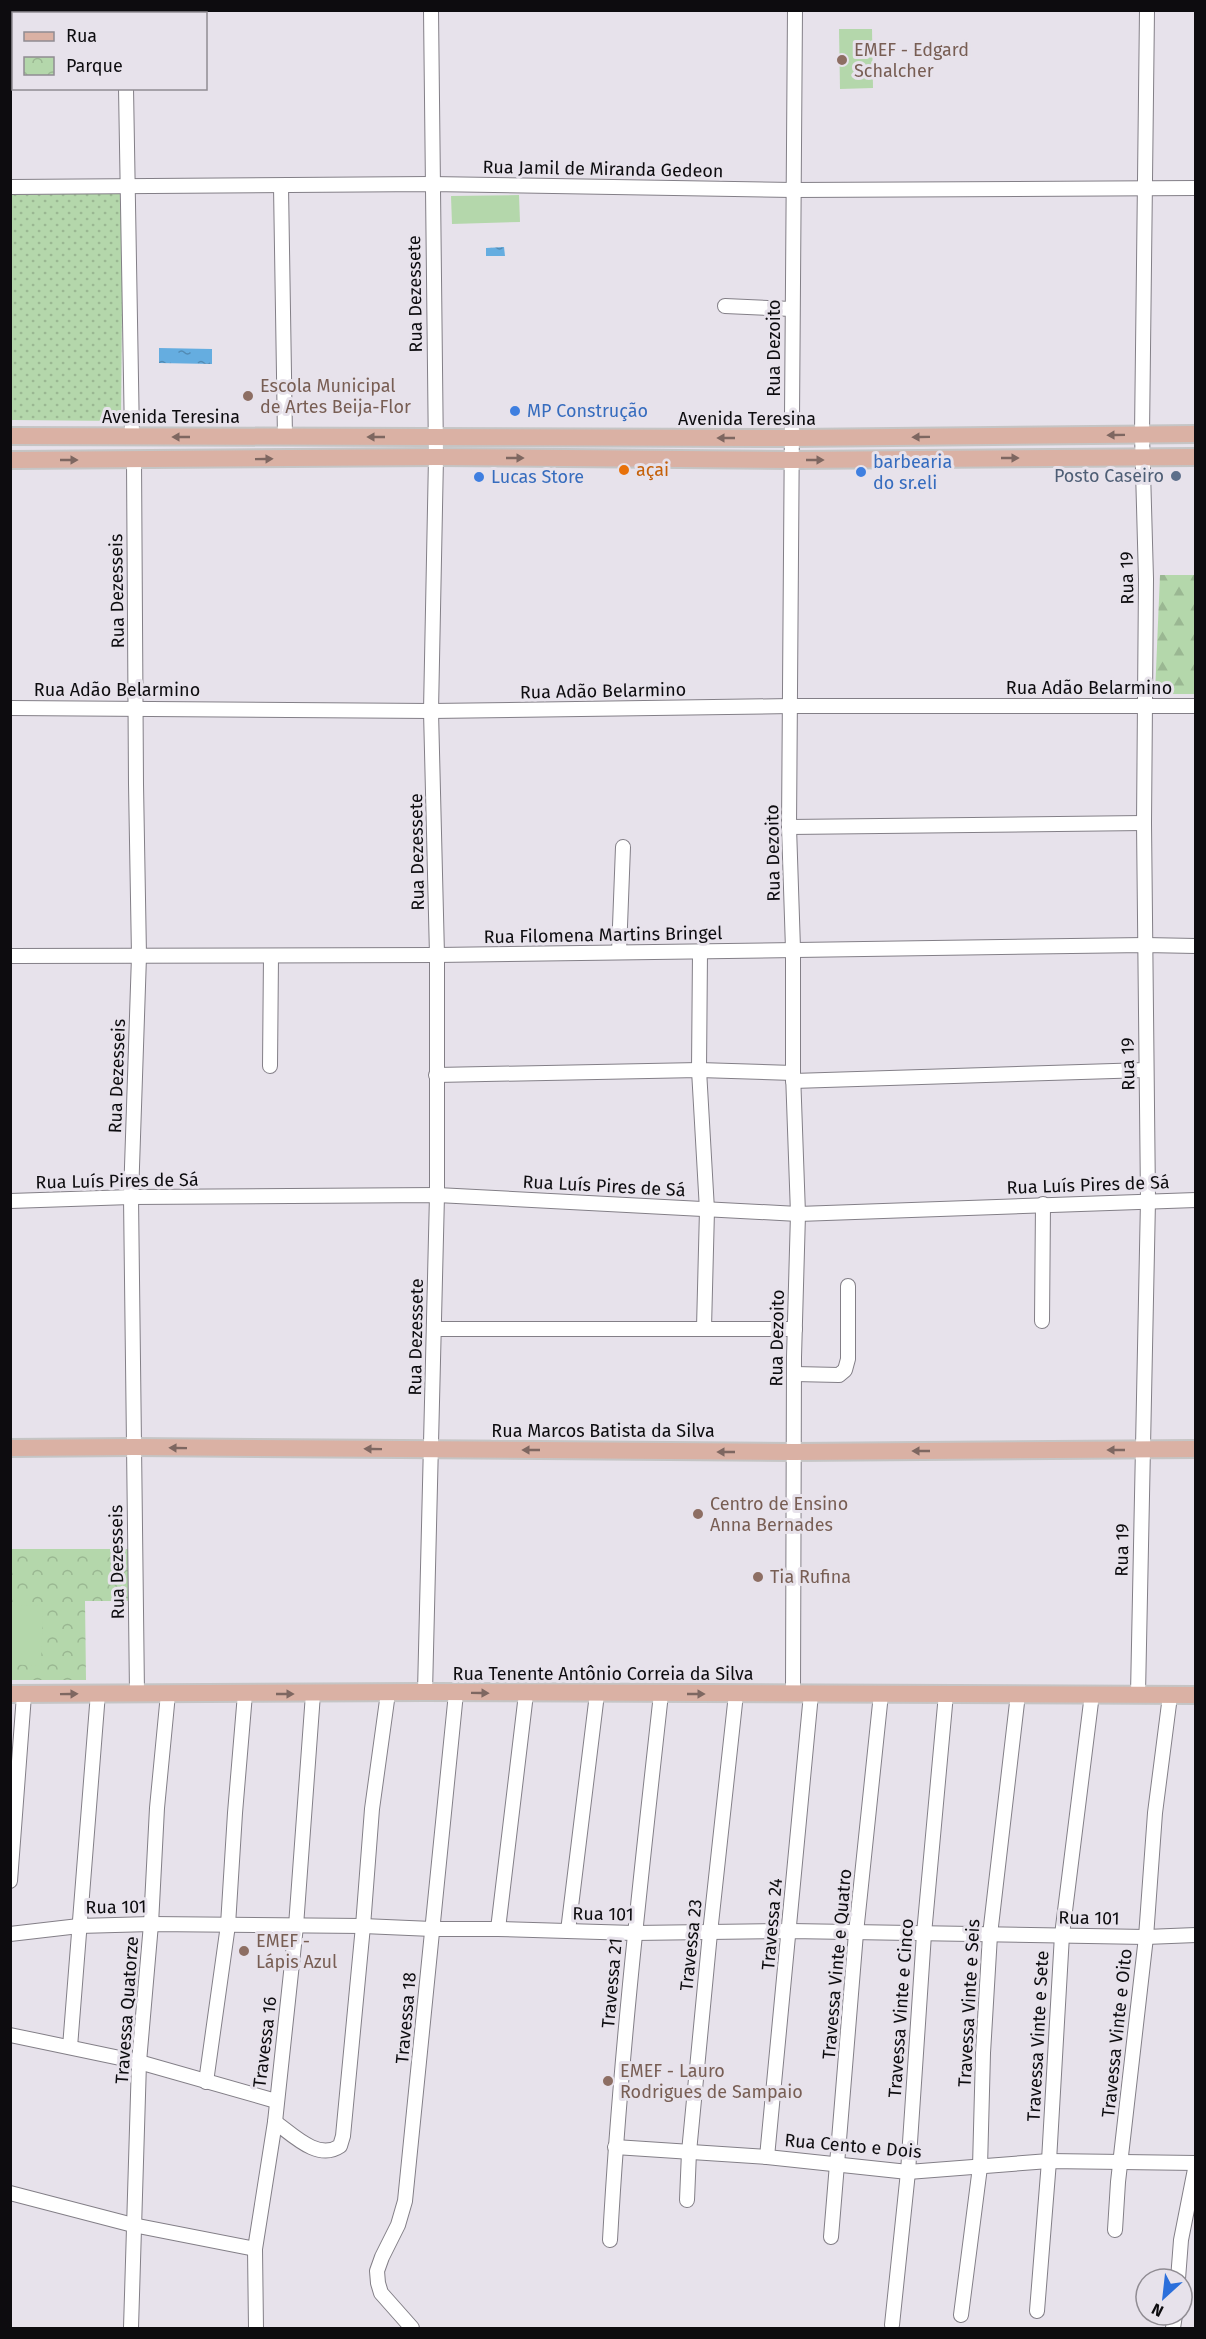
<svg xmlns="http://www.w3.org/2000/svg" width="1206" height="2339" font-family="'Fira Sans',sans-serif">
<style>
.grass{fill:url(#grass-dots)}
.forest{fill:url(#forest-firs)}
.park{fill:url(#park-crowns)}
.pitch{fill:#b4d7ab}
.water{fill:url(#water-ripples)}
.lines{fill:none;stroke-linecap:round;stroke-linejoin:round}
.minor-casing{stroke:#837f87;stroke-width:16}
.major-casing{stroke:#c5c5c5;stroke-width:20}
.minor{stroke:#fff;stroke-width:14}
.major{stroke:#dab1a4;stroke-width:16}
.oneway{fill:#7e6761}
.education-dot{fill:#8d6e63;stroke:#e7e2eb;stroke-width:2}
.shop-dot{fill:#3f7fe0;stroke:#e7e2eb;stroke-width:2}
.food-dot{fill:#e8710a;stroke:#e7e2eb;stroke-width:2}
.service-dot{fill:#5c6f8a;stroke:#e7e2eb;stroke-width:2}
.labels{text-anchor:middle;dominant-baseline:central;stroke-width:6;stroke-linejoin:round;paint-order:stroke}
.education-label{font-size:18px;fill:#785e54;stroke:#e7e2eb;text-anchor:start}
.street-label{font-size:18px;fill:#0d0c0f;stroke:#e7e2eb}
.shop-label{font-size:18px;fill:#366cbe;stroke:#e7e2eb;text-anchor:start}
.food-label{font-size:18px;fill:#c56008;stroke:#e7e2eb;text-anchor:start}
.service-label{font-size:18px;fill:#4e5e75;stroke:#e7e2eb;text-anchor:end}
</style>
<defs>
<pattern id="grass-dots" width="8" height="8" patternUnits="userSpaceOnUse" patternTransform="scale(1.5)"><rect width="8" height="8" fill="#b4d7ab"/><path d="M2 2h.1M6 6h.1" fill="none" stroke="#9ab792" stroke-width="1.8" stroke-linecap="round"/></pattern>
<pattern id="forest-firs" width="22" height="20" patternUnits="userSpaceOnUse" patternTransform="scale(1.5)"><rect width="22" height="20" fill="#b4d7ab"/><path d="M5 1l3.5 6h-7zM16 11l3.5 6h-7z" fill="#9ab792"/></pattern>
<pattern id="park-crowns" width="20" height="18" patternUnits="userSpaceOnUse" patternTransform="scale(1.5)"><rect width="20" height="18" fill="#b4d7ab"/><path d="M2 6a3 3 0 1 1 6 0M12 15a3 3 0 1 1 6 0" fill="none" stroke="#9ab792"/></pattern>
<pattern id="water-ripples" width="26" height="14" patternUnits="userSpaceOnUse" patternTransform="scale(1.5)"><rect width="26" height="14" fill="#65ade0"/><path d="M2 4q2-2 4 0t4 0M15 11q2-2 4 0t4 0" fill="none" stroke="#528bb4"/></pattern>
</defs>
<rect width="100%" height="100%" fill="#e7e2eb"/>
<path class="grass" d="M 123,193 L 121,421 L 11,420 L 10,195 Z"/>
<path class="forest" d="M 1160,575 L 1195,575 L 1195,694 L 1155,694 Z"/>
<path class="park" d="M 10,1549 L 129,1549 L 130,1601 L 85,1601 L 86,1680 L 11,1680 Z"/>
<g class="pitch">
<path d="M 839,29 L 872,29 L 873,88 L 840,89 Z"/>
<path d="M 519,195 L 520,222 L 452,224 L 451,196 Z"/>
<path d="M 11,1605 L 43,1606 L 41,1666 L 11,1664 Z"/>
</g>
<g class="water">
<path d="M 504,247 L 505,256 L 486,256 L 486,248 Z"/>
<path d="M 159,348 L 212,349 L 212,364 L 159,363 Z"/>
</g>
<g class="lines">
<g class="minor-casing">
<g id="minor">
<path d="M 126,10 L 126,14"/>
<path d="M 126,88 L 132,437"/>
<path d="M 281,186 L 285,437"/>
<path d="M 10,187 L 431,184 L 793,190 L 1196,188"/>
<path d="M 725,306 L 792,309"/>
<path d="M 134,460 L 136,784 L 139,956 L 131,1197 L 137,1693"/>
<path d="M 10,708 L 431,711 L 791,706 L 1196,706"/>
<path d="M 789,827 L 1144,823"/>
<path d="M 619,952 L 623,847"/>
<path d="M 700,952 L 699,1070 L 707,1210 L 704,1328"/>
<path d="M 10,956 L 437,955 L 1145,945 L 1196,946"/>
<path d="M 270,1066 L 271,956"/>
<path d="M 436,1075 L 699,1070 L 793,1073"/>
<path d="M 793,1081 L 1146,1070"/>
<path d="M 10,1201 L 131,1197 L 437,1195 L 798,1214 L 1196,1200"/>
<path d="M 1042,1321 L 1043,1204"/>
<path d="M 435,1329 L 795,1329"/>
<path d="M 795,1374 L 839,1375 L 845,1370 L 848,1359 L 848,1286"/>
<path d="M 425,1692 L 437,1195 L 437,955 L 431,711 L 436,457 L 431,10"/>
<path d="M 793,1694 L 794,1357 L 798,1214 L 793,1073 L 793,949 L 789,827 L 795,10"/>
<path d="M 1138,1694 L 1148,1200 L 1144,823 L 1146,579 L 1142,434 L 1147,10"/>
<path d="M 10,1881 L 24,1695"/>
<path d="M 498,1929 L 526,1694"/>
<path d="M 568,1931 L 597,1694"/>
<path d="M 10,1934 L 79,1926 L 151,1924 L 363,1926 L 432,1929 L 498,1929 L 634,1933 L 790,1931 L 1146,1937 L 1196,1935"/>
<path d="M 10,2035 L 139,2062 L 276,2101"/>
<path d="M 70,2047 L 98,1693"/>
<path d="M 206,2082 L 228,1925 L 235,1813 L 245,1694"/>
<path d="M 275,2122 C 293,2135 318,2161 340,2146 L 343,2136 L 363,1926 L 372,1809 L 388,1693"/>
<path d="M 615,2147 L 767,2157 L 908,2172 L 1049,2161 L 1196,2163"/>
<path d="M 767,2157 L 811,1694"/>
<path d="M 10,2193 L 133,2225 L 255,2249"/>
<path d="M 687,2200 L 689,2152 L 710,1933 L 736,1694"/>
<path d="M 1115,2230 L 1118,2182 L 1146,1937 L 1155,1813 L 1170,1696"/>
<path d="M 831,2237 L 856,1933 L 881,1694"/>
<path d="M 610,2240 C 620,2057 641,1876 661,1694"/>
<path d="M 1178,2279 L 1181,2240 L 1196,2164"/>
<path d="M 1037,2311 L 1049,2161 L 1062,1935 L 1092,1694"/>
<path d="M 961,2315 L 980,2167 L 983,2053 L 990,1935 L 1018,1694"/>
<path d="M 892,2325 L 908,2172 L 924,1934 L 946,1694"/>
<path d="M 131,2328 L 139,2062 L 151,1924 L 157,1808 L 168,1694"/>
<path d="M 256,2328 L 255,2249 L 275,2122 L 296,1926 L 313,1694"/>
<path d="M 412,2328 L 381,2293 L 378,2283 L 377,2271 L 382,2257 L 398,2225 L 405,2201 L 456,1693"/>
<path d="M 1173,2328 L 1175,2315"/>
</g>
</g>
<g class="major-casing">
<g id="major">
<path d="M 10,436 L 792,438 L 1196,434"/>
<path d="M 10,460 L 436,457 L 792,460 L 1196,457"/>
<path d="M 10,1448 L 134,1447 L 794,1452 L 1196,1449"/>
<path d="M 10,1694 L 425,1692 L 1196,1695"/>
</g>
</g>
<use href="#minor" class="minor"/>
<use href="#major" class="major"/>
</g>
<defs><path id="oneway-solid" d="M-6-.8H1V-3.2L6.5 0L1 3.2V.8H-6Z" transform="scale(1.5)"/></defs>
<g class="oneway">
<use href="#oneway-solid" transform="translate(1116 435) rotate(179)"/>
<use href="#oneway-solid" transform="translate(181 437) rotate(-180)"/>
<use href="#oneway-solid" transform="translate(376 437) rotate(-180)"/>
<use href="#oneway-solid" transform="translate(921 437) rotate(179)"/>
<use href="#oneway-solid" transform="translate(726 438) rotate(-180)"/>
<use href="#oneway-solid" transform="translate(515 458)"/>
<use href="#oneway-solid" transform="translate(1010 458)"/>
<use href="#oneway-solid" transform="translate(264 459) rotate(-1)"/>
<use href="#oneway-solid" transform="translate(69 460)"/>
<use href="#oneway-solid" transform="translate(815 460)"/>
<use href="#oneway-solid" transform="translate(178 1448) rotate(-179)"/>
<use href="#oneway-solid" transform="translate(373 1449) rotate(-179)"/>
<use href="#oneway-solid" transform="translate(531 1450) rotate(-180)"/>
<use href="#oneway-solid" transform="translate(1116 1450) rotate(180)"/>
<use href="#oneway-solid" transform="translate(921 1451) rotate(180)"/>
<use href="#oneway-solid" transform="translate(726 1452) rotate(-180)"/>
<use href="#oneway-solid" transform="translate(480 1693) rotate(1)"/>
<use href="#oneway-solid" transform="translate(69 1694) rotate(-1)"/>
<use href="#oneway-solid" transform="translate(285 1694)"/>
<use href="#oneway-solid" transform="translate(696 1694)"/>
</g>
<g class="education-dot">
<circle cx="842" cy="60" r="6"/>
<circle cx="248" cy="396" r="6"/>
<circle cx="698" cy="1514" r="6"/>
<circle cx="758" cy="1577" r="6"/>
<circle cx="244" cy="1951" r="6"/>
<circle cx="608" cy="2081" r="6"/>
</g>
<g class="shop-dot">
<circle cx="515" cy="411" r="6"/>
<circle cx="861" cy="472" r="6"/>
<circle cx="479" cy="477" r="6"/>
</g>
<circle class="food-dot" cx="624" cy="470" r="6"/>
<circle class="service-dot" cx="1176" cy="476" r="6"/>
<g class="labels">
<g class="education-label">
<text x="854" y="50">EMEF - Edgard<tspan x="854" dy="21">Schalcher</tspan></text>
<text x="260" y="386">Escola Municipal<tspan x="260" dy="21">de Artes Beija-Flor</tspan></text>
<text x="710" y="1504">Centro de Ensino<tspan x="710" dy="21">Anna Bernades</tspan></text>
<text x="770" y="1577">Tia Rufina</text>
<text x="256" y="1941">EMEF -<tspan x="256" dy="21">Lápis Azul</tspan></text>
<text x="620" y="2071">EMEF - Lauro<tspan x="620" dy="21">Rodrigues de Sampaio</tspan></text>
</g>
<g class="street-label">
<text transform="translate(603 169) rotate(1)">Rua Jamil de Miranda Gedeon</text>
<text transform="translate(415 294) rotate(-91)">Rua Dezessete</text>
<text transform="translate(774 348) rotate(-90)">Rua Dezoito</text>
<text x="171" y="417">Avenida Teresina</text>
<text x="747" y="419">Avenida Teresina</text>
<text transform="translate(1127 578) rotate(-91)">Rua 19</text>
<text transform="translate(117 591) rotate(-91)">Rua Dezesseis</text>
<text x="1089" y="688">Rua Adão Belarmino</text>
<text x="117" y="690">Rua Adão Belarmino</text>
<text transform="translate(603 691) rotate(-1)">Rua Adão Belarmino</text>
<text transform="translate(417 852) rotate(-91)">Rua Dezessete</text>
<text transform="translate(773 853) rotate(-91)">Rua Dezoito</text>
<text transform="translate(603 935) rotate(-1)">Rua Filomena Martins Bringel</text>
<text transform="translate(1128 1064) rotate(-91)">Rua 19</text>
<text transform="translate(117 1076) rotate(-88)">Rua Dezesseis</text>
<text transform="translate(117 1181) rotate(-1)">Rua Luís Pires de Sá</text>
<text transform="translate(1088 1185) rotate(-2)">Rua Luís Pires de Sá</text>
<text transform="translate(604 1186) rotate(3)">Rua Luís Pires de Sá</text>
<text transform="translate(416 1337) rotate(-89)">Rua Dezessete</text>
<text transform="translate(777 1338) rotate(-89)">Rua Dezoito</text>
<text x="603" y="1431">Rua Marcos Batista da Silva</text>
<text transform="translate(1122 1550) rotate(-89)">Rua 19</text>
<text transform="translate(117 1562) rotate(-91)">Rua Dezesseis</text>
<text x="603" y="1674">Rua Tenente Antônio Correia da Silva</text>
<text transform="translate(116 1907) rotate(-1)">Rua 101</text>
<text transform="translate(603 1914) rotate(1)">Rua 101</text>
<text transform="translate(1089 1918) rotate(1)">Rua 101</text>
<text transform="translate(772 1924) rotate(-85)">Travessa 24</text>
<text transform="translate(691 1945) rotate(-84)">Travessa 23</text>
<text transform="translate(837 1964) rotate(-85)">Travessa Vinte e Quatro</text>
<text transform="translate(612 1983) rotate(-85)">Travessa 21</text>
<text transform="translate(969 2003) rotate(-87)">Travessa Vinte e Seis</text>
<text transform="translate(901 2008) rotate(-86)">Travessa Vinte e Cinco</text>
<text transform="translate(127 2010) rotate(-86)">Travessa Quatorze</text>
<text transform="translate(406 2018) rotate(-85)">Travessa 18</text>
<text transform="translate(1117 2033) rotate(-84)">Travessa Vinte e Oito</text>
<text transform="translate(1038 2036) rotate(-87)">Travessa Vinte e Sete</text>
<text transform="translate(265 2042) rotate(-83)">Travessa 16</text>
<text transform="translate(853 2146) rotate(5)">Rua Cento e Dois</text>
</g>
<g class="shop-label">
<text x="527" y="411">MP Construção</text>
<text x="873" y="462">barbearia<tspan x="873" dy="21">do sr.eli</tspan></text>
<text x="491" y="477">Lucas Store</text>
</g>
<g class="food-label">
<text x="636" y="470">açai</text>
</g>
<g class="service-label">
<text x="1164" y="476">Posto Caseiro</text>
</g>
</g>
<rect width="1206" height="2339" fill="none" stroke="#0d0c0f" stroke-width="24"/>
<rect x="12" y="12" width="195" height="78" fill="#e7e2eb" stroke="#908c93" stroke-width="1.5"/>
<rect x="24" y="32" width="30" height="9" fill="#dab1a4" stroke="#908c93" stroke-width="1.5"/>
<text x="66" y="42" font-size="18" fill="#0d0c0f">Rua</text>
<rect x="24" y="57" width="30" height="18" fill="url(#park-crowns)" stroke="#908c93" stroke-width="1.5"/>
<text x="66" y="72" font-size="18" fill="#0d0c0f">Parque</text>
<g transform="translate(1164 2297) rotate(207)"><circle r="28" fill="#e7e2eb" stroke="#908c93" stroke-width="1.5"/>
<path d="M0-4.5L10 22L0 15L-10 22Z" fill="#2b6fdb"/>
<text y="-9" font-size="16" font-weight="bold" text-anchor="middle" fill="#0d0c0f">N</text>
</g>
</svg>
